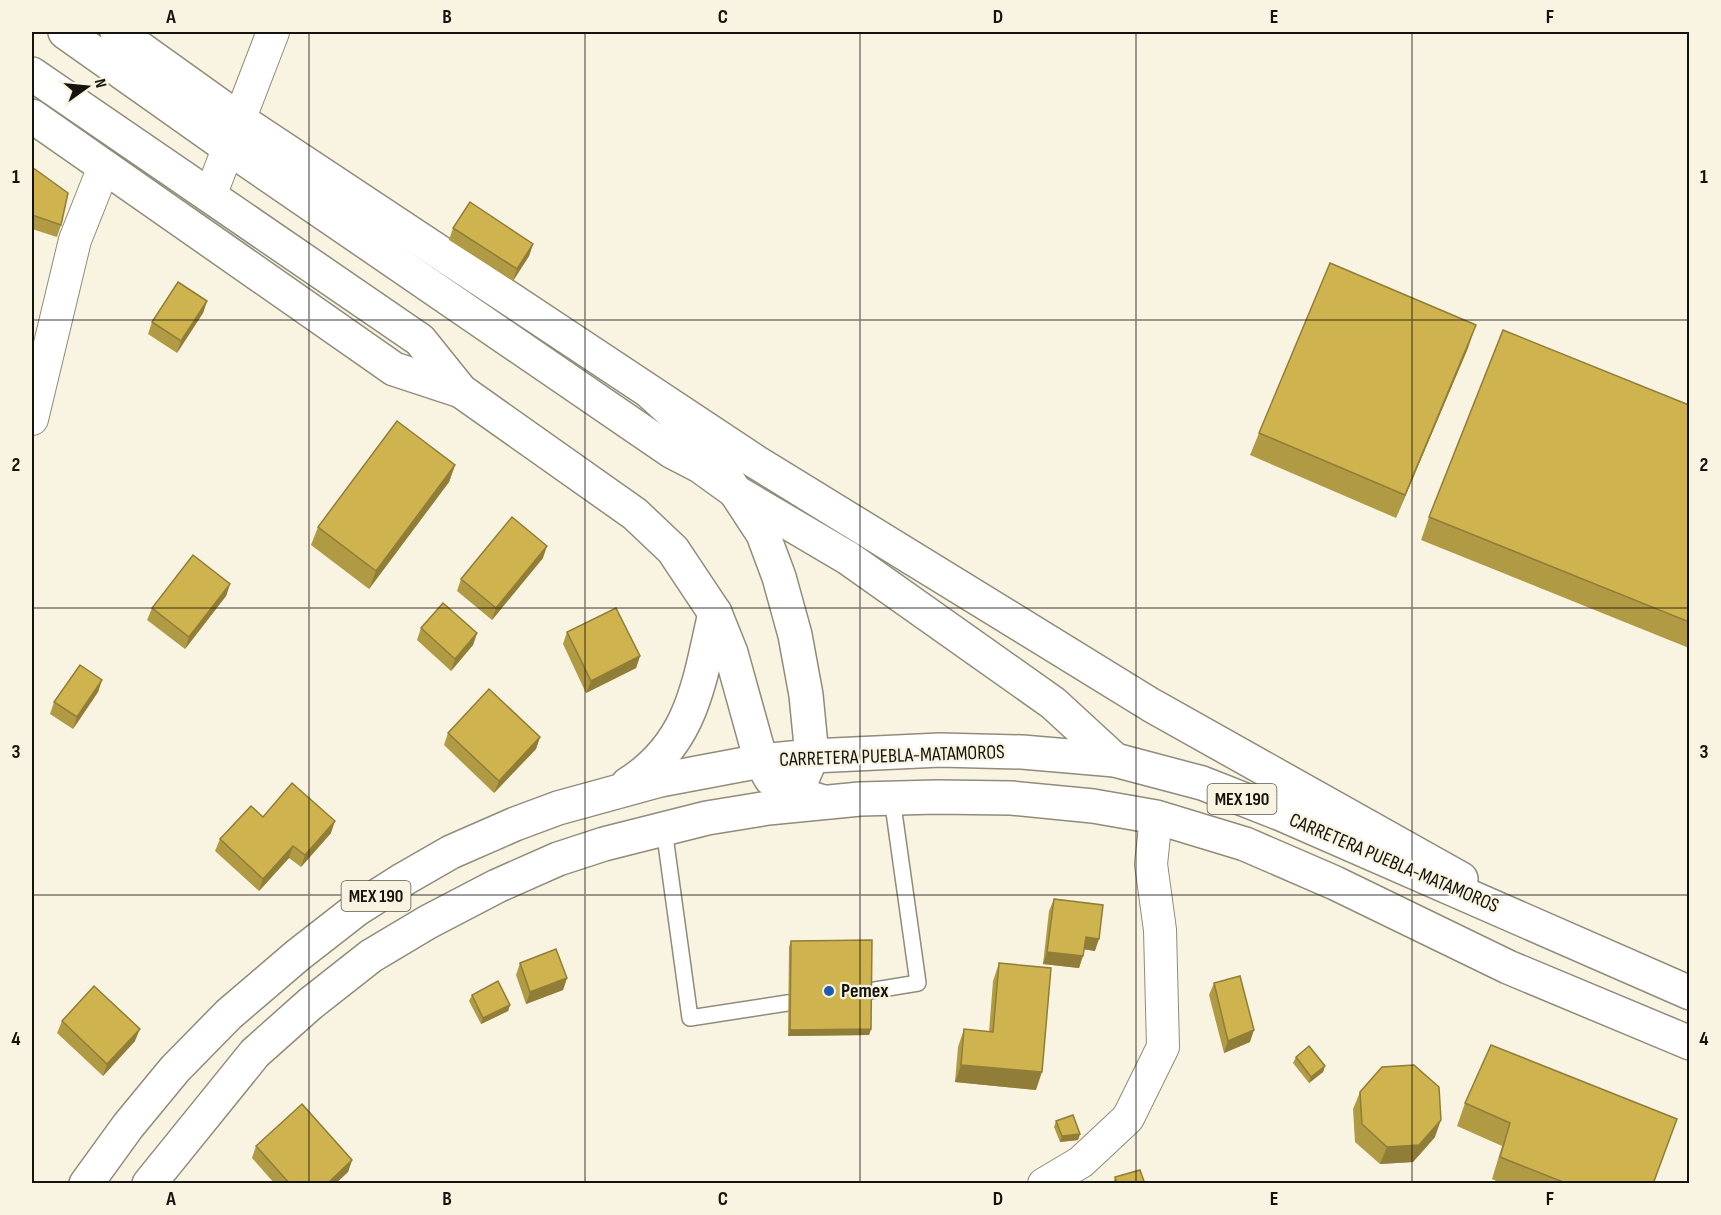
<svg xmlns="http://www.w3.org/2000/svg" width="1721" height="1215" font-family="'Sofia Sans Condensed',sans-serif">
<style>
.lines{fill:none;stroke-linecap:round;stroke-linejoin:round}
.lane-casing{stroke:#908b7a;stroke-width:18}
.street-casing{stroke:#908b7a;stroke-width:34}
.secondary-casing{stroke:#908b7a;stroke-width:36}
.primary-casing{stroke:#908b7a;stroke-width:36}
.lane{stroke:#fff;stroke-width:15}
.street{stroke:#fff;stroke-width:32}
.secondary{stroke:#fff;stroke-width:33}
.primary{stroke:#fff;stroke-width:33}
.wall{fill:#b19a44}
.shaded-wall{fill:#907d37}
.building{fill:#ceb34f;stroke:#907d37;stroke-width:1.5}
.grid{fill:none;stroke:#15130d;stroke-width:1.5;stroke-opacity:0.55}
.poi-dot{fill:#1e5cad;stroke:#f9f4e1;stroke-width:2}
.labels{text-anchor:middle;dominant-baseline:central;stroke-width:4.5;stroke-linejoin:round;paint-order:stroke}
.shield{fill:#f9f4e1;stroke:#59564d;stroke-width:1.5}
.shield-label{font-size:18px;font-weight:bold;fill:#15130d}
.street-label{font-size:20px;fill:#15130d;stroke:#f9f4e1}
.poi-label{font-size:20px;font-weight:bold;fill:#15130d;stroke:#f9f4e1;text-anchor:start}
.neatline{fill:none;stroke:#15130d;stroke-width:2}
.grid-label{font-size:20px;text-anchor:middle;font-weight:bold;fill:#15130d}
</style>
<rect width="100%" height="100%" fill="#f9f4e1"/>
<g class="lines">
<g class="lane-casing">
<g id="lane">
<path d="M 664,829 L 690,1018 L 807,1000"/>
<path d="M 851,994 L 918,983 L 892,798"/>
</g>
</g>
<g class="street-casing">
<g id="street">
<path d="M 210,196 L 273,32"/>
<path d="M 32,419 L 75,240 L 104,167"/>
<path d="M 1044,1184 L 1081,1162 L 1128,1118 L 1163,1047 L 1160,930 L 1151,864 L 1156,817"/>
</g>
</g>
<g class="secondary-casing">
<g id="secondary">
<path d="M 117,32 L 240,120 L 756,462 L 1151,705 L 1461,879"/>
<path d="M 32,116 L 394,369 L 461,391"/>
</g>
</g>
<g class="primary-casing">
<g id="primary">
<path d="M 65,32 L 229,148 L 671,451 L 700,466 L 736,492 L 848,558 L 1053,703 L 1115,760"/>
<path d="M 32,74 L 420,340 L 461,391 L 635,514 L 673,550 L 715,613 L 731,653 L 761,761 L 771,779 L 791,792 L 820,801"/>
<path d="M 652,394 L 684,423 L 712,456 L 763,534 L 779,577 L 795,635 L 806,695 L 812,756 L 803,777"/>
<path d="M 628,784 C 693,743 699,682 715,613"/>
<path d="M 86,1184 L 128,1126 L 175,1069 L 229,1014 L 298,955 L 357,909 L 404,879 L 451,852 L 515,824 L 558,808 L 660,780 L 761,761 L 812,756 L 940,750 L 1022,752 L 1115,760 L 1202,783 L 1281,814 L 1690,993"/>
<path d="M 149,1184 L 255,1053 L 310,1004 L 371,956 L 428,922 L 497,886 L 558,859 L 604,844 L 707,818 L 768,808 L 860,799 L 937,797 L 1011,798 L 1093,806 L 1156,817 L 1245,844 L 1335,883 L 1508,967 L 1690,1043"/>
</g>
</g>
<use href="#lane" class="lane"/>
<use href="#street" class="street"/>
<use href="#secondary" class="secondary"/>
<use href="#primary" class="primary"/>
</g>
<g class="wall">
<path d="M 32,167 L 61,225 L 57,237 L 32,229 Z"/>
<path d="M 453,228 L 533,244 L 529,256 L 513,281 L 449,240 Z"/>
<path d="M 207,301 L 203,313 L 177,353 L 148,334 L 152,322 Z"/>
<path d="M 1468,348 L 1396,518 L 1250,455 L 1259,433 Z"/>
<path d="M 1689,405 L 1689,648 L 1421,540 L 1429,517 Z"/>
<path d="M 455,465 L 449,482 L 369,589 L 311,545 L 318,527 Z"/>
<path d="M 543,558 L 492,620 L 457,591 L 461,579 Z"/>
<path d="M 230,584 L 226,596 L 185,649 L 147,620 L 152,608 Z"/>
<path d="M 421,628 L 477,633 L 473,645 L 451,671 L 417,640 Z"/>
<path d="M 567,632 L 640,656 L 636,668 L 586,693 L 563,644 Z"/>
<path d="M 102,680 L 98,692 L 73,729 L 50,714 L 54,702 Z"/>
<path d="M 448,733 L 540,737 L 536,749 L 494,793 L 444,745 Z"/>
<path d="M 263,817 L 331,833 L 301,867 L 289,858 L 259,891 L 215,851 L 220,839 Z"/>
<path d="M 1054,899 L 1095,951 L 1084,949 L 1079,968 L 1043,964 L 1049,911 Z"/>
<path d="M 791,941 L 871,1029 L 869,1035 L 788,1036 L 789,947 Z"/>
<path d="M 520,963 L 567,978 L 563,990 L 526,1004 L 516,975 Z"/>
<path d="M 999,963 L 1036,1090 L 955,1082 L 958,1047 L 964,1029 L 989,1032 L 993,981 Z"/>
<path d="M 1214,983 L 1250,1042 L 1224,1053 L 1209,995 Z"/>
<path d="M 472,995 L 510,1005 L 508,1011 L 481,1024 L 469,1001 Z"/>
<path d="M 62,1021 L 135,1041 L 103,1076 L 57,1033 Z"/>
<path d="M 1296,1057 L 1325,1066 L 1323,1072 L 1309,1083 L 1293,1063 Z"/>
<path d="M 1360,1092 L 1435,1137 L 1413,1162 L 1380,1164 L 1355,1142 L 1353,1109 Z"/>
<path d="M 1465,1103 L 1653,1184 L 1502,1184 L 1492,1179 L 1502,1146 L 1457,1126 Z"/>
<path d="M 1056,1121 L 1080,1134 L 1078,1140 L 1060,1142 L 1054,1127 Z"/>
<path d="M 256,1146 L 352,1160 L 348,1172 L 335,1184 L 275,1184 L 252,1158 Z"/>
<path d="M 1115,1177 L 1145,1184 L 1113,1184 Z"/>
</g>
<g class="shaded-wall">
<path d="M 533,244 L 529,256 L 513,281 L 517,269 Z"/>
<path d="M 207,301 L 203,313 L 177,353 L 181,341 Z"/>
<path d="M 1476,325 L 1468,348 L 1396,518 L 1405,495 Z"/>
<path d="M 455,465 L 449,482 L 369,589 L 376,571 Z"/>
<path d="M 547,546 L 543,558 L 492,620 L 496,608 Z"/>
<path d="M 230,584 L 226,596 L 185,649 L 189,637 Z"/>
<path d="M 477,633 L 473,645 L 451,671 L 455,659 Z"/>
<path d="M 640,656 L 636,668 L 586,693 L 591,681 Z"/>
<path d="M 102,680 L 98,692 L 73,729 L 77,717 Z"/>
<path d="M 540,737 L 536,749 L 494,793 L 499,781 Z"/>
<path d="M 335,821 L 331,833 L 301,867 L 305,855 Z"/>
<path d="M 293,846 L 289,858 L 259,891 L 263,879 Z"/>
<path d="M 1086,937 L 1099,939 L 1095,951 L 1082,949 Z"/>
<path d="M 1047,952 L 1083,956 L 1079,968 L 1043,964 Z"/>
<path d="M 567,978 L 563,990 L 526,1004 L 530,992 Z"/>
<path d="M 510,1005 L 508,1011 L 481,1024 L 483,1018 Z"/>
<path d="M 140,1029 L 135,1041 L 103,1076 L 107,1064 Z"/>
<path d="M 871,1029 L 869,1035 L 788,1036 L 790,1030 Z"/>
<path d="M 1254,1030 L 1250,1042 L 1224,1053 L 1228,1041 Z"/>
<path d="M 961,1065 L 1042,1072 L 1036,1090 L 955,1082 Z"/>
<path d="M 1325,1066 L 1323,1072 L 1309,1083 L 1311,1077 Z"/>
<path d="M 1441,1120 L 1435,1137 L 1413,1162 L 1380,1164 L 1387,1147 Z"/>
<path d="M 1080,1134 L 1078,1140 L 1060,1142 L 1062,1136 Z"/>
<path d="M 352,1160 L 348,1172 L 335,1184 L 327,1184 Z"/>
</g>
<g class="building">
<path d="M 32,167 L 68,193 L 61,225 L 32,215 Z"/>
<path d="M 470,202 L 533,244 L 517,269 L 453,228 Z"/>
<path d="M 1330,263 L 1476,325 L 1405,495 L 1259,433 Z"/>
<path d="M 178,282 L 207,301 L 181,341 L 152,322 Z"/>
<path d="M 1503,330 L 1689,405 L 1689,622 L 1429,517 Z"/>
<path d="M 397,421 L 455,465 L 376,571 L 318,527 Z"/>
<path d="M 512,517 L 547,546 L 496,608 L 461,579 Z"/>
<path d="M 193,555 L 230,584 L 189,637 L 152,608 Z"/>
<path d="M 443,603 L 477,633 L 455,659 L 421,628 Z"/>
<path d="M 616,608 L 640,656 L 591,681 L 567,632 Z"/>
<path d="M 80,665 L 102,680 L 77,717 L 54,702 Z"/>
<path d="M 489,689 L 540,737 L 499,781 L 448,733 Z"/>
<path d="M 292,783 L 335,821 L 305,855 L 293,846 L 263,879 L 220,839 L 251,806 L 263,817 Z"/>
<path d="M 1054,899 L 1103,905 L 1099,939 L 1086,937 L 1083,956 L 1047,952 Z"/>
<path d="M 872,940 L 871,1029 L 790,1030 L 791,941 Z"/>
<path d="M 556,949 L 567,978 L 530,992 L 520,963 Z"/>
<path d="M 999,963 L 1051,968 L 1042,1072 L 961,1065 L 964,1029 L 993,1032 Z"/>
<path d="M 1240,976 L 1254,1030 L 1228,1041 L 1214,983 Z"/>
<path d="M 498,981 L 510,1005 L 483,1018 L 472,995 Z"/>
<path d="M 94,986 L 140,1029 L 107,1064 L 62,1021 Z"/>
<path d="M 1491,1045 L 1677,1119 L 1653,1184 L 1568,1184 L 1500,1157 L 1510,1123 L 1465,1103 Z"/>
<path d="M 1309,1046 L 1325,1066 L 1311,1077 L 1296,1057 Z"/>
<path d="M 1414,1065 L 1439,1087 L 1441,1120 L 1419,1145 L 1387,1147 L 1362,1124 L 1360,1092 L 1382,1067 Z"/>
<path d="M 302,1104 L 352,1160 L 327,1184 L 290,1184 L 256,1146 Z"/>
<path d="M 1073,1115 L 1080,1134 L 1062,1136 L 1056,1121 Z"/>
<path d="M 1140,1170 L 1145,1184 L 1117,1184 L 1115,1177 Z"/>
</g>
<path class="grid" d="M 309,32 L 309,1184M 585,32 L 585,1184M 860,32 L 860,1184M 1136,32 L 1136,1184M 1412,32 L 1412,1184M 32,320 L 1690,320M 32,608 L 1690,608M 32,895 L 1690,895"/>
<circle class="poi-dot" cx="829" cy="991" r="6"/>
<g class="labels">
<g class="shield">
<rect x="1207.5" y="784" width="69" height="30" rx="4.5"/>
<rect x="341.5" y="881" width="69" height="30" rx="4.5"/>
</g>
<g class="shield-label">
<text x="1242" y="799">MEX 190</text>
<text x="376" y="896">MEX 190</text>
</g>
<g class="street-label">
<text transform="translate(892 756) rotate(-2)">CARRETERA PUEBLA-MATAMOROS</text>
<text transform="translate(1394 863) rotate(23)">CARRETERA PUEBLA-MATAMOROS</text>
</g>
<g class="poi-label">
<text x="841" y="991">Pemex</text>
</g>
</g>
<rect width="1721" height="1215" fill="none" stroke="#f9f4e1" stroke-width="66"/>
<g transform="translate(87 87) rotate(75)" stroke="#f9f4e1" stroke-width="4.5" paint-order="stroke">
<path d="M0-4.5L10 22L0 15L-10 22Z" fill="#15130d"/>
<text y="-9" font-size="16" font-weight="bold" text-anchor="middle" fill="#15130d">N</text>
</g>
<rect x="33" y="33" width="1655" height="1149" class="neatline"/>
<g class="grid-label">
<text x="171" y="23">A</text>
<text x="447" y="23">B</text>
<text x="723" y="23">C</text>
<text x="998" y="23">D</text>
<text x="1274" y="23">E</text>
<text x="1550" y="23">F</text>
<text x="16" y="183">1</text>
<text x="1704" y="183">1</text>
<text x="16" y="471">2</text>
<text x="1704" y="471">2</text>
<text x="16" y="758">3</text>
<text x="1704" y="758">3</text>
<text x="16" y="1045">4</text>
<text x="1704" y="1045">4</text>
<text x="171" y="1205">A</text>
<text x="447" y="1205">B</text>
<text x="723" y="1205">C</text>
<text x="998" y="1205">D</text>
<text x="1274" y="1205">E</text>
<text x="1550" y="1205">F</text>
</g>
</svg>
